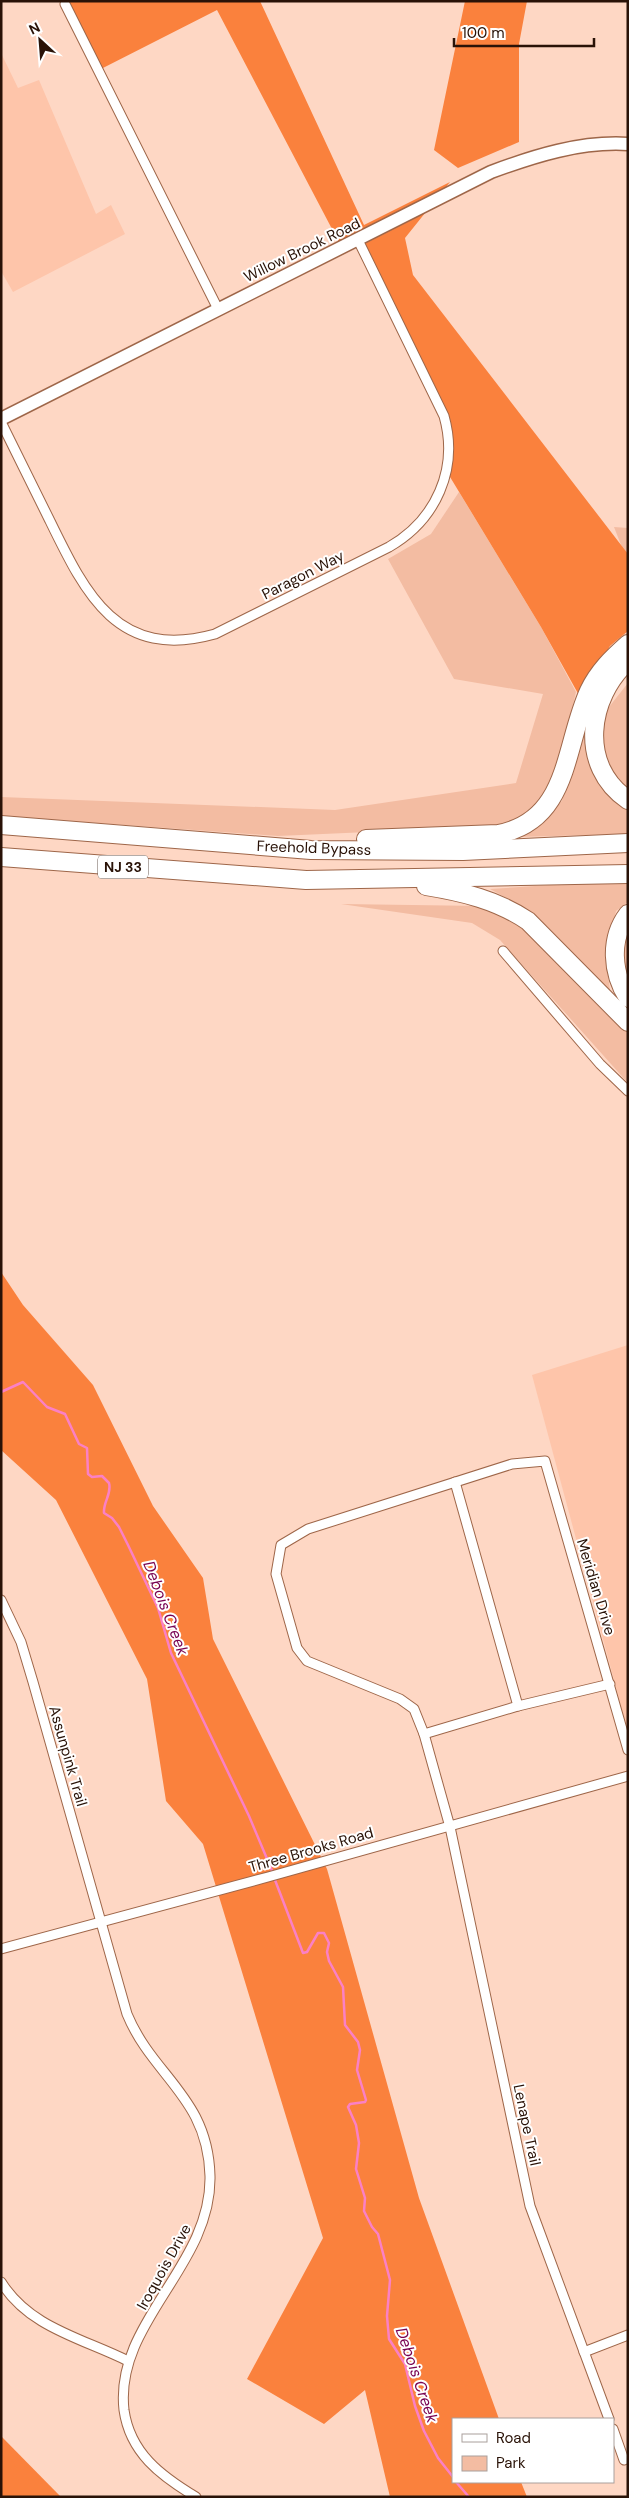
<svg xmlns="http://www.w3.org/2000/svg" width="629" height="2498" font-family="'DM Sans',sans-serif">
<style>
.built{fill:#fec5aa}
.green{fill:#f3bca2}
.forest{fill:#fa813d}
.lines{fill:none;stroke-linecap:round;stroke-linejoin:round}
.stream{stroke:#fb80c5;stroke-width:2.5}
.street-casing{stroke:#9e6649;stroke-width:11}
.secondary-casing{stroke:#9e6649;stroke-width:15}
.highway-casing{stroke:#9e6649;stroke-width:20}
.street{stroke:#fff;stroke-width:9}
.secondary{stroke:#fff;stroke-width:12}
.highway{stroke:#fff;stroke-width:18}
.labels{text-anchor:middle;dominant-baseline:central;stroke-width:4;stroke-linejoin:round;paint-order:stroke}
.shield{fill:#fff;stroke:#695951;stroke-width:1}
.shield-label{font-size:14px;font-weight:bold;fill:#291207}
.street-label{font-size:15px;fill:#291207;stroke:#fff}
.water-label{font-size:16px;font-style:italic;fill:#780352;stroke:#fff}
</style>
<rect width="100%" height="100%" fill="#fed7c4"/>
<g class="built">
<path d="M 1,53 L 18,88 L 39,80 L 96,214 L 111,205 L 125,234 L 13,292 L 1,271 Z"/>
<path d="M 628,1345 L 628,1732 L 532,1375 Z"/>
</g>
<g class="green">
<path d="M 459,492 L 541,627 L 576,692 L 556,779 L 531,813 L 503,826 L 278,836 L 1,816 L 1,797 L 335,810 L 516,783 L 543,694 L 454,679 L 388,559 L 431,534 Z"/>
<path d="M 614,527 L 628,528 L 628,554 L 623,550 Z"/>
<path d="M 628,683 L 628,789 C 597,768 602,743 600,709 L 609,707 Z"/>
<path d="M 582,732 L 601,784 L 628,804 L 628,834 L 516,837 L 562,801 Z"/>
<path d="M 628,880 L 628,902 L 616,911 L 606,962 L 611,997 L 526,909 L 490,889 Z"/>
<path d="M 341,904 L 482,906 L 519,925 L 628,1031 L 628,1083 L 500,940 L 472,923 Z"/>
<path d="M 628,922 L 628,980 L 620,950 Z"/>
</g>
<g class="forest">
<path d="M 66,1 L 260,1 L 364,225 L 450,182 L 405,238 L 413,275 L 628,554 L 628,631 L 610,646 L 580,697 L 541,627 L 447,472 L 446,415 L 360,239 L 342,248 L 217,10 L 99,70 Z"/>
<path d="M 465,1 L 527,1 L 519,44 L 519,142 L 458,168 L 434,150 Z"/>
<path d="M 1,1272 L 23,1305 L 93,1385 L 153,1506 L 203,1578 L 213,1639 L 327,1869 L 419,2198 L 499,2419 L 453,2419 L 453,2482 L 521,2482 L 527,2497 L 390,2497 L 365,2390 L 324,2424 L 247,2379 L 323,2238 L 203,1844 L 166,1801 L 147,1679 L 56,1500 L 1,1450 Z"/>
<path d="M 1,2436 L 61,2497 L 1,2497 Z"/>
</g>
<g class="lines">
<g class="stream">
<path d="M 1,1392 L 23,1382 L 47,1407 L 65,1414 L 79,1444 L 87,1448 L 88,1474 L 92,1477 L 102,1476 L 109,1483 C 112,1494 103,1502 104,1513 L 112,1518 L 119,1527 L 128,1545 L 158,1608 L 171,1653 L 249,1816 L 273,1873"/>
<path d="M 275,1880 L 303,1953 L 307,1952 L 318,1933 L 324,1933 L 329,1943 L 327,1952 L 329,1961 L 343,1987 L 345,2025 L 358,2042 L 360,2050 L 357,2070 L 366,2100 L 365,2102 L 350,2104 L 348,2107 L 356,2125 L 359,2143 L 356,2169 L 365,2198 L 364,2211 L 372,2227 L 378,2234 L 390,2280 L 387,2316 L 389,2339 L 405,2364 L 415,2406 L 424,2431 L 438,2458 L 453,2477"/>
<path d="M 456,2482 L 469,2497"/>
</g>
<g class="street-casing">
<g id="street">
<path d="M 65,4 L 218,309"/>
<path d="M 1,422 C 17,455 34,488 50,521 C 86,595 118,661 215,634 L 389,547 C 436,520 459,469 444,416 L 358,240"/>
<path d="M 503,951 L 600,1064 L 628,1091"/>
<path d="M 1,1600 L 21,1642 L 33,1682 L 127,2014 C 153,2077 208,2097 210,2176 C 212,2266 114,2322 124,2410 C 130,2453 161,2476 196,2497"/>
<path d="M 518,1706 L 610,1684"/>
<path d="M 424,1734 L 518,1706 L 455,1482"/>
<path d="M 1,1949 L 268,1877 L 628,1776"/>
<path d="M 1,2282 C 30,2328 82,2338 128,2361"/>
<path d="M 584,2352 L 628,2335"/>
<path d="M 609,2419 L 530,2206 L 450,1827 L 424,1734 L 414,1709 L 400,1699 L 307,1661 L 297,1648 L 276,1574 L 281,1545 L 308,1529 L 512,1464 L 545,1461 L 628,1750"/>
<path d="M 613,2429 L 624,2460"/>
</g>
</g>
<g class="secondary-casing">
<path id="secondary" d="M 1,419 L 491,172 C 534,156 581,141 628,144"/>
</g>
<g class="highway-casing">
<g id="highway">
<path d="M 628,661 C 588,697 578,766 628,800"/>
<path d="M 1,825 L 311,850 L 463,851 L 628,843"/>
<path d="M 366,839 L 498,834 C 570,821 564,745 589,691 C 598,672 612,658 628,644"/>
<path d="M 1,857 L 306,880 L 628,874"/>
<path d="M 426,886 C 463,892 497,900 528,921 L 628,1022"/>
<path d="M 628,914 C 609,939 612,973 628,998"/>
</g>
</g>
<use href="#street" class="street"/>
<use href="#secondary" class="secondary"/>
<use href="#highway" class="highway"/>
</g>
<g class="labels">
<rect class="shield" x="98" y="855.5" width="50" height="23" rx="4"/>
<g class="shield-label">
<text x="123" y="867">NJ 33</text>
</g>
<g class="street-label">
<text transform="translate(302 250) rotate(-26)">Willow Brook Road</text>
<text transform="translate(303 575) rotate(-27)">Paragon Way</text>
<text transform="translate(314 848) rotate(2)">Freehold Bypass</text>
<text transform="translate(596 1587) rotate(73)">Meridian Drive</text>
<text transform="translate(68 1756) rotate(74)">Assunpink Trail</text>
<text transform="translate(311 1850) rotate(-16)">Three Brooks Road</text>
<text transform="translate(527 2125) rotate(78)">Lenape Trail</text>
<text transform="translate(164 2267) rotate(-61)">Iroquois Drive</text>
</g>
<g class="water-label">
<text transform="translate(166 1608) rotate(69)">Debois Creek</text>
<text transform="translate(417 2375) rotate(71)">Debois Creek</text>
</g>
</g>
<rect width="629" height="2498" fill="none" stroke="#291207" stroke-width="5"/>
<rect x="452" y="2418" width="162" height="65" fill="#ffffff" stroke="#a9a09c"/>
<rect x="462" y="2434" width="25" height="8" fill="#ffffff" stroke="#a9a09c"/>
<text x="496" y="2443" font-size="15" fill="#291207">Road</text>
<rect x="462" y="2456" width="25" height="15" fill="#f3bca2" stroke="#a9a09c"/>
<text x="496" y="2468" font-size="15" fill="#291207">Park</text>
<g transform="translate(40 40) rotate(334)" stroke="#ffffff" stroke-width="4" paint-order="stroke">
<path d="M0-4L9 19L0 12L-9 19Z" fill="#291207"/>
<text y="-8" font-size="14" font-weight="bold" text-anchor="middle" fill="#291207">N</text>
</g>
<path d="M454 38v8h140v-8" fill="none" stroke="#291207" stroke-width="2.5"/>
<text x="462" y="38" font-size="15" fill="#291207" stroke="#ffffff" stroke-width="4" paint-order="stroke">100 m</text>
</svg>
